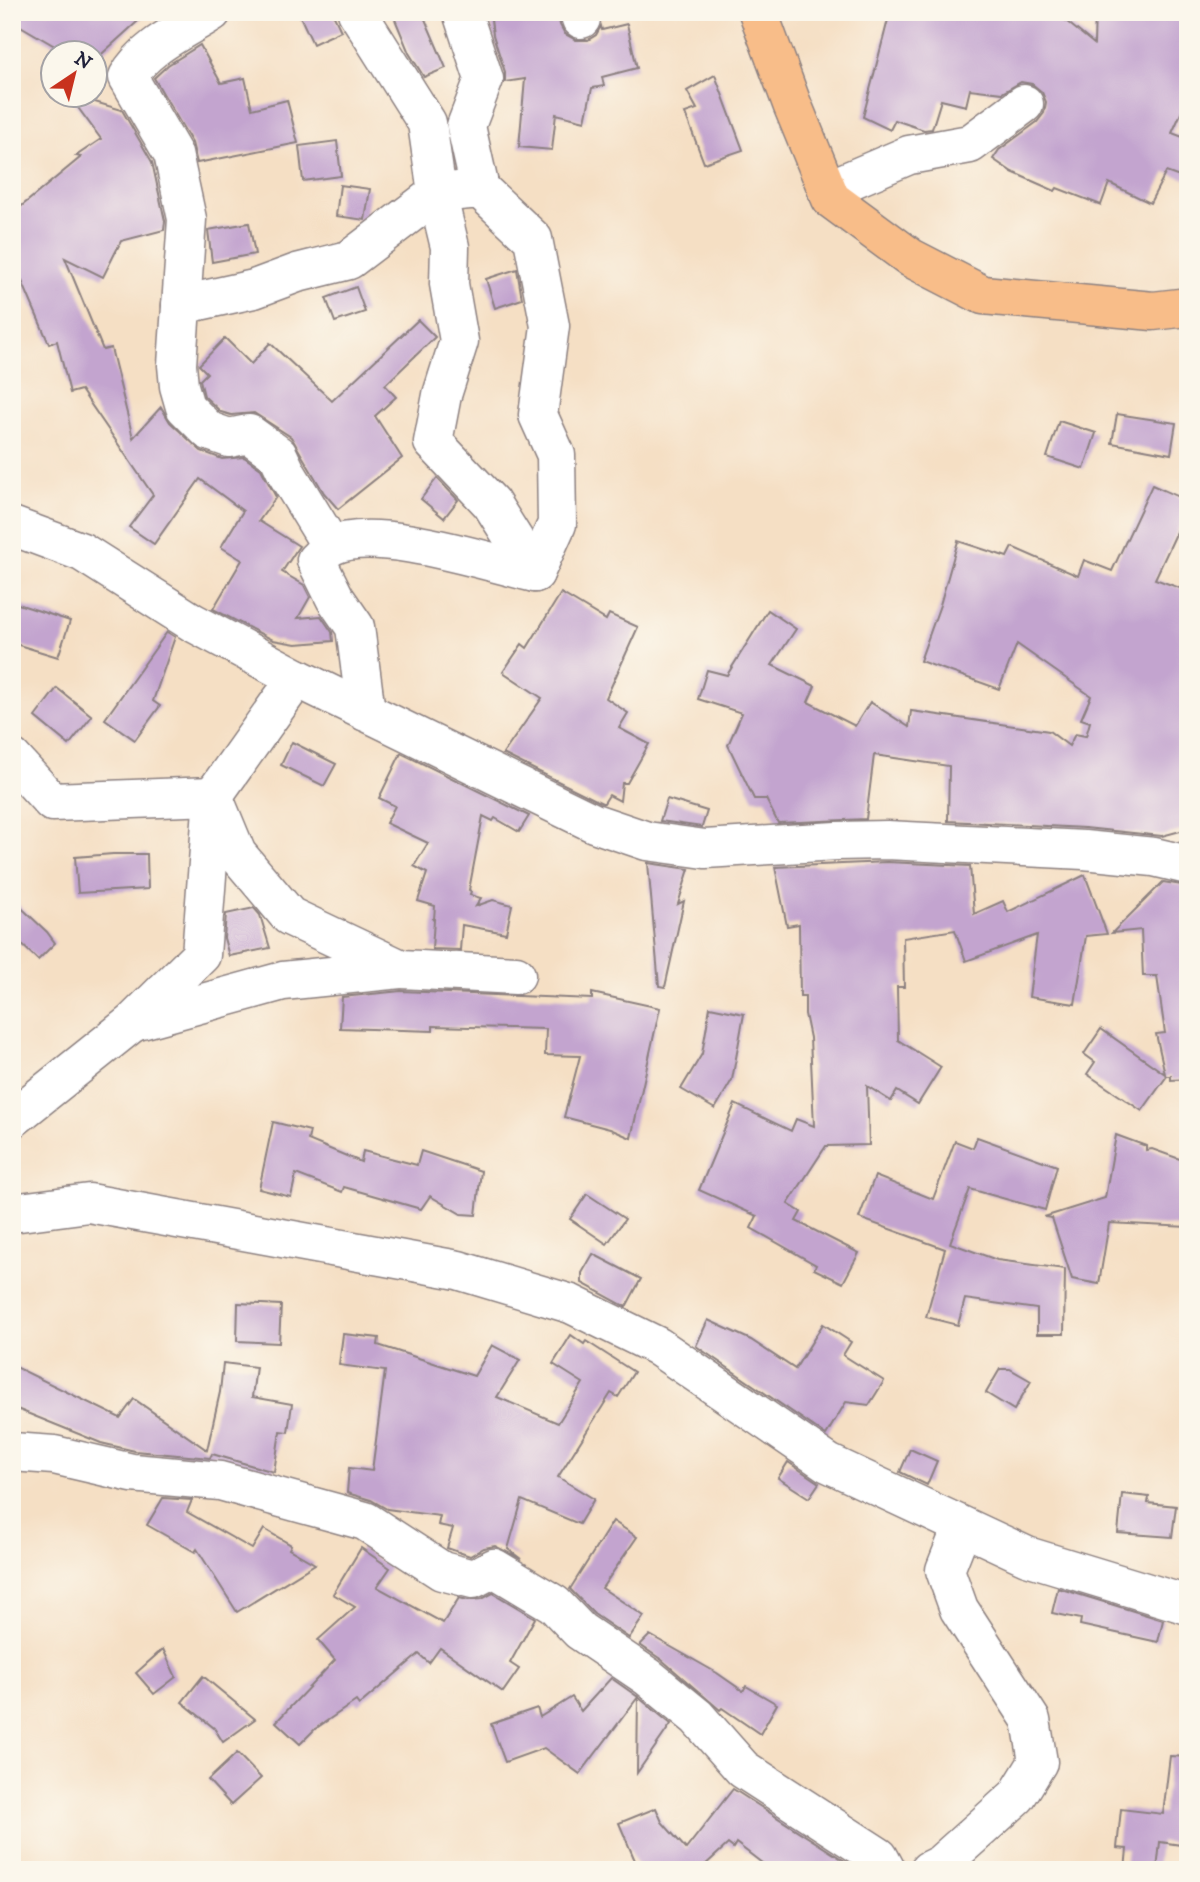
<svg xmlns="http://www.w3.org/2000/svg" width="1200" height="1882" font-family="'IM FELL DW Pica',serif">
<style>
.lines{fill:none;stroke-linecap:round;stroke-linejoin:round}
.stream{stroke:#649fd4;stroke-width:10}
.building{fill:#c3a4cf}
.minor-casing{stroke:#8c8080;stroke-width:41}
.trunk-casing{stroke:#8c8080;stroke-width:41}
.minor{stroke:#fff;stroke-width:38}
.trunk{stroke:#f8bd89;stroke-width:38}
</style>
<rect width="100%" height="100%" fill="#fbf7ec"/>
<filter id="ink" filterUnits="userSpaceOnUse"><feTurbulence type="fractalNoise" baseFrequency=".0143" numOctaves="2"/><feDisplacementMap in="SourceGraphic" scale="14" xChannelSelector="R" yChannelSelector="G"/><feConvolveMatrix kernelMatrix="1 2 1 2 8 2 1 2 1" color-interpolation-filters="sRGB"/></filter>
<filter id="wash" filterUnits="userSpaceOnUse"><feTurbulence type="fractalNoise" baseFrequency=".00686" numOctaves="4" result="noise"/><feDisplacementMap in="SourceGraphic" scale="28" xChannelSelector="R" yChannelSelector="G"/><feGaussianBlur stdDeviation="1.57" result="paint"/><feColorMatrix in="noise" values="0 0 0 0 0 0 0 0 0 0 0 0 0 0 0 0 0 1.4 0 .05"/><feComposite in="paint" operator="in"/></filter>
<g filter="url(#wash)">
<rect width="100%" height="100%" fill="#f5dfc4"/>
<g class="lines">
<path class="stream" d="M 1184,129 L 1188,123"/>
</g>
<g id="blocks">
<g class="building">
<path d="M 12,12 L 148,12 L 94,61 L 94,52 L 65,52 L 12,21 Z"/>
<path d="M 298,12 L 332,12 L 341,31 L 313,44 Z"/>
<path d="M 392,12 L 422,12 L 446,68 L 424,77 L 409,53 Z"/>
<path d="M 490,12 L 558,12 L 560,25 L 565,34 L 576,40 L 588,40 L 596,35 L 601,26 L 602,30 L 627,24 L 637,68 L 602,77 L 604,86 L 592,88 L 585,121 L 556,114 L 552,150 L 519,147 L 525,79 L 505,82 L 505,72 L 493,35 Z"/>
<path d="M 890,12 L 1055,12 L 1094,44 L 1095,12 L 1188,12 L 1188,98 L 1172,133 L 1188,139 L 1188,180 L 1166,172 L 1150,203 L 1109,183 L 1101,205 L 1057,188 L 1055,191 L 1012,172 L 993,159 L 999,150 L 1037,122 L 1044,113 L 1046,102 L 1042,92 L 1032,84 L 1021,82 L 1002,93 L 970,89 L 966,106 L 941,100 L 932,129 L 924,130 L 895,120 L 890,130 L 863,117 Z"/>
<path d="M 200,45 L 221,83 L 245,78 L 252,109 L 287,100 L 298,143 L 197,163 L 192,143 L 154,78 L 168,65 Z"/>
<path d="M 715,75 L 743,150 L 704,163 L 685,113 L 697,109 L 687,91 Z"/>
<path d="M 68,94 L 122,110 L 152,162 L 165,221 L 164,230 L 121,241 L 103,277 L 65,258 L 103,350 L 111,348 L 133,438 L 161,407 L 170,422 L 201,451 L 222,459 L 244,457 L 261,469 L 276,497 L 259,521 L 299,546 L 282,572 L 304,585 L 310,597 L 298,618 L 321,616 L 332,632 L 333,641 L 296,644 L 273,640 L 213,609 L 242,560 L 221,547 L 243,511 L 200,479 L 154,544 L 129,527 L 153,495 L 81,390 L 70,393 L 57,341 L 49,344 L 22,281 L 12,278 L 12,214 L 81,157 L 76,156 L 101,139 Z"/>
<path d="M 337,141 L 341,176 L 303,181 L 299,146 Z"/>
<path d="M 340,185 L 370,189 L 365,220 L 336,216 Z"/>
<path d="M 249,223 L 255,254 L 212,262 L 208,230 Z"/>
<path d="M 517,269 L 522,299 L 495,308 L 486,279 Z"/>
<path d="M 356,287 L 365,312 L 335,322 L 326,298 Z"/>
<path d="M 418,320 L 435,337 L 385,385 L 396,397 L 375,416 L 402,458 L 338,509 L 324,493 L 291,437 L 254,413 L 231,415 L 221,412 L 204,396 L 200,380 L 207,373 L 199,365 L 225,338 L 251,364 L 270,343 L 332,401 Z"/>
<path d="M 1117,414 L 1176,423 L 1171,454 L 1112,443 Z"/>
<path d="M 1059,421 L 1096,433 L 1084,469 L 1047,457 Z"/>
<path d="M 437,478 L 458,500 L 444,518 L 421,499 Z"/>
<path d="M 1152,485 L 1188,501 L 1188,508 L 1155,579 L 1188,591 L 1188,829 L 1162,836 L 1085,828 L 948,821 L 949,766 L 874,755 L 866,819 L 778,823 L 766,799 L 754,799 L 728,745 L 742,713 L 698,699 L 707,670 L 727,675 L 768,610 L 796,629 L 772,665 L 815,686 L 808,702 L 855,726 L 870,702 L 909,727 L 911,711 L 1049,731 L 1069,746 L 1075,734 L 1086,736 L 1090,722 L 1081,719 L 1091,696 L 1017,644 L 999,689 L 920,661 L 940,605 L 958,541 L 1007,557 L 1012,547 L 1078,576 L 1084,560 L 1112,571 Z"/>
<path d="M 561,593 L 606,620 L 609,614 L 638,627 L 606,698 L 628,713 L 619,728 L 649,744 L 627,783 L 622,783 L 620,801 L 609,795 L 604,803 L 602,803 L 503,754 L 542,698 L 503,672 L 522,644 L 527,648 Z"/>
<path d="M 12,602 L 70,621 L 58,657 L 12,643 Z"/>
<path d="M 167,632 L 175,637 L 153,701 L 160,706 L 135,740 L 105,719 Z"/>
<path d="M 57,688 L 92,716 L 69,745 L 35,717 Z"/>
<path d="M 292,742 L 336,764 L 324,786 L 281,765 Z"/>
<path d="M 401,753 L 529,816 L 519,832 L 495,818 L 493,821 L 483,816 L 469,890 L 471,891 L 470,895 L 481,898 L 476,906 L 493,900 L 512,905 L 506,933 L 462,925 L 460,950 L 432,949 L 434,920 L 432,919 L 434,919 L 435,906 L 418,901 L 427,873 L 414,866 L 428,843 L 386,823 L 395,806 L 379,798 Z"/>
<path d="M 667,799 L 707,811 L 702,827 L 660,821 Z"/>
<path d="M 113,854 L 147,854 L 148,889 L 78,893 L 75,857 Z"/>
<path d="M 887,862 L 970,866 L 974,914 L 1003,901 L 1008,912 L 1085,875 L 1107,934 L 1086,936 L 1075,1004 L 1029,997 L 1037,935 L 966,961 L 955,930 L 903,938 L 904,987 L 897,987 L 898,1040 L 941,1067 L 918,1104 L 897,1091 L 891,1101 L 867,1086 L 869,1145 L 826,1146 L 788,1204 L 801,1212 L 796,1221 L 859,1253 L 843,1283 L 814,1269 L 816,1265 L 751,1228 L 757,1216 L 699,1190 L 735,1104 L 791,1131 L 796,1119 L 814,1126 L 810,1038 L 805,1014 L 805,996 L 800,996 L 799,924 L 787,926 L 775,867 Z"/>
<path d="M 648,863 L 689,869 L 678,904 L 684,901 L 665,987 L 659,986 Z"/>
<path d="M 1163,882 L 1188,886 L 1188,911 L 1185,914 L 1188,977 L 1188,1079 L 1171,1080 L 1171,1076 L 1167,1076 L 1142,1111 L 1087,1074 L 1095,1062 L 1084,1054 L 1101,1029 L 1165,1074 L 1156,1034 L 1165,1033 L 1157,976 L 1143,976 L 1141,930 L 1112,933 Z"/>
<path d="M 12,899 L 47,932 L 55,943 L 38,960 L 12,935 Z"/>
<path d="M 254,908 L 260,915 L 270,948 L 229,956 L 224,938 L 226,914 Z"/>
<path d="M 401,991 L 592,999 L 592,993 L 660,1008 L 631,1138 L 610,1129 L 564,1117 L 580,1056 L 545,1055 L 546,1029 L 433,1026 L 433,1031 L 340,1028 L 342,997 Z"/>
<path d="M 710,1007 L 744,1014 L 732,1080 L 715,1109 L 681,1089 L 702,1054 Z"/>
<path d="M 273,1122 L 310,1131 L 308,1140 L 361,1162 L 363,1151 L 417,1165 L 421,1151 L 481,1171 L 476,1215 L 461,1214 L 430,1196 L 421,1209 L 344,1187 L 342,1192 L 296,1174 L 291,1197 L 259,1189 Z"/>
<path d="M 1116,1135 L 1146,1146 L 1146,1150 L 1152,1149 L 1188,1162 L 1188,1227 L 1109,1223 L 1099,1284 L 1072,1279 L 1052,1218 L 1044,1217 L 1105,1198 Z"/>
<path d="M 977,1137 L 1057,1166 L 1045,1210 L 970,1189 L 950,1243 L 997,1260 L 1065,1269 L 1064,1334 L 1037,1334 L 1037,1309 L 965,1299 L 958,1325 L 926,1317 L 945,1249 L 859,1218 L 875,1176 L 933,1199 L 955,1141 L 973,1148 Z"/>
<path d="M 587,1194 L 625,1219 L 607,1244 L 570,1219 Z"/>
<path d="M 593,1254 L 641,1279 L 626,1307 L 582,1283 L 582,1273 Z"/>
<path d="M 238,1303 L 281,1305 L 279,1343 L 237,1341 Z"/>
<path d="M 708,1320 L 751,1340 L 795,1369 L 823,1324 L 851,1342 L 843,1355 L 884,1381 L 869,1405 L 846,1402 L 826,1435 L 696,1346 Z"/>
<path d="M 343,1334 L 379,1338 L 378,1345 L 474,1376 L 492,1345 L 520,1360 L 497,1397 L 558,1423 L 583,1383 L 553,1364 L 571,1335 L 584,1344 L 586,1341 L 634,1372 L 618,1397 L 611,1393 L 558,1477 L 594,1499 L 579,1524 L 522,1500 L 508,1549 L 521,1559 L 495,1546 L 484,1548 L 470,1556 L 447,1548 L 453,1528 L 438,1525 L 440,1516 L 387,1509 L 371,1500 L 347,1493 L 349,1468 L 372,1471 L 385,1371 L 339,1365 Z"/>
<path d="M 223,1363 L 256,1367 L 252,1397 L 292,1404 L 288,1432 L 280,1431 L 274,1472 L 212,1454 L 210,1458 L 135,1451 L 101,1443 L 12,1407 L 12,1365 L 120,1418 L 134,1399 L 207,1450 L 220,1392 Z"/>
<path d="M 1000,1369 L 1010,1369 L 1031,1381 L 1014,1410 L 986,1393 Z"/>
<path d="M 910,1449 L 937,1461 L 927,1485 L 900,1472 Z"/>
<path d="M 788,1462 L 819,1483 L 809,1498 L 778,1478 Z"/>
<path d="M 1122,1494 L 1149,1497 L 1148,1503 L 1176,1506 L 1172,1537 L 1118,1533 Z"/>
<path d="M 163,1498 L 192,1500 L 187,1512 L 252,1549 L 264,1529 L 291,1545 L 289,1549 L 315,1564 L 237,1612 L 197,1549 L 195,1552 L 147,1525 Z"/>
<path d="M 613,1521 L 637,1537 L 602,1588 L 644,1616 L 629,1638 L 594,1614 L 570,1589 Z"/>
<path d="M 361,1548 L 390,1568 L 377,1587 L 443,1623 L 459,1598 L 468,1600 L 482,1599 L 493,1593 L 535,1618 L 510,1663 L 519,1669 L 503,1692 L 440,1648 L 429,1663 L 419,1654 L 359,1705 L 356,1701 L 315,1729 L 300,1744 L 276,1722 L 335,1660 L 318,1640 L 355,1607 L 333,1594 Z"/>
<path d="M 1058,1588 L 1163,1620 L 1158,1642 L 1080,1625 L 1081,1619 L 1052,1613 Z"/>
<path d="M 650,1635 L 717,1673 L 743,1691 L 746,1686 L 777,1704 L 760,1734 L 722,1708 L 720,1710 L 662,1660 L 640,1645 Z"/>
<path d="M 163,1649 L 176,1677 L 154,1694 L 136,1673 Z"/>
<path d="M 203,1676 L 255,1719 L 223,1742 L 214,1728 L 182,1702 Z"/>
<path d="M 611,1678 L 638,1697 L 580,1774 L 544,1748 L 505,1762 L 491,1724 L 537,1708 L 540,1717 L 572,1697 L 581,1711 Z"/>
<path d="M 638,1697 L 671,1724 L 637,1773 Z"/>
<path d="M 237,1753 L 261,1778 L 231,1805 L 208,1780 Z"/>
<path d="M 1170,1756 L 1188,1757 L 1188,1846 L 1160,1842 L 1157,1870 L 1125,1870 L 1127,1849 L 1117,1848 L 1121,1809 L 1163,1814 Z"/>
<path d="M 733,1789 L 851,1865 L 857,1870 L 771,1870 L 736,1843 L 733,1848 L 728,1844 L 703,1867 L 705,1870 L 639,1870 L 619,1823 L 656,1808 L 662,1822 L 686,1849 Z"/>
</g>
</g>
</g>
<g filter="url(#ink)">
<use href="#blocks" fill-opacity="0" stroke="#8c8080" stroke-width="2"/>
<g class="lines">
<g class="minor-casing">
<g id="minor">
<path d="M 212,12 C 184,30 144,47 128,77 L 173,154 L 187,219 L 177,365 L 179,386 L 185,407 L 209,431 L 229,438 L 249,434 L 278,455 L 287,474 L 331,546"/>
<path d="M 357,12 L 427,123 L 437,193 L 480,189 L 533,239 L 550,326 L 538,415 L 556,455 L 557,524 L 535,573 C 487,562 375,525 332,546 C 326,549 321,556 316,560 L 335,598 L 355,627 L 366,712"/>
<path d="M 462,12 L 484,79 L 466,126 L 480,189"/>
<path d="M 579,12 L 581,19"/>
<path d="M 827,190 L 909,155 L 970,144 L 1024,104"/>
<path d="M 181,305 L 254,289 L 297,273 L 349,260 L 437,193 L 450,247 L 449,284 L 459,341 L 442,395 L 433,442 L 491,503 L 535,573"/>
<path d="M 12,526 L 82,552 L 192,622 L 297,678 L 594,823 L 647,841 L 705,849 L 836,841 L 887,840 L 1084,850 L 1154,857 L 1188,865"/>
<path d="M 12,758 L 52,802 L 213,796 L 237,854 L 289,916 L 401,969 L 516,975"/>
<path d="M 134,1022 L 283,981 L 400,969"/>
<path d="M 12,1119 L 132,1023 L 201,955 L 213,796 L 297,678"/>
<path d="M 12,1213 L 89,1203 L 458,1270 L 571,1304 L 657,1346 L 828,1463 L 1027,1556 L 1188,1605"/>
<path d="M 12,1452 L 54,1455 L 132,1473 L 220,1481 L 365,1521 L 442,1571 L 473,1579 L 494,1568 L 554,1604 L 580,1631 L 648,1677 L 697,1717 L 743,1769 L 879,1857 L 886,1870"/>
<path d="M 929,1870 L 941,1864 L 1017,1796 L 1038,1762 L 1031,1720 L 959,1609 L 945,1570 L 962,1527"/>
</g>
</g>
<g class="trunk-casing">
<path id="trunk" d="M 758,12 L 792,104 L 831,199 L 911,258 L 983,295 L 1153,311 L 1188,307"/>
</g>
<use href="#minor" class="minor"/>
<use href="#trunk" class="trunk"/>
</g>
</g>
<rect width="1200" height="1882" fill="none" stroke="#fbf7ec" stroke-width="42"/>
<g transform="translate(74 74) rotate(35)"><circle r="33" fill="#fbf7ec" stroke="#a4a2a5" stroke-width="2"/>
<path d="M0-5L12 26L0 18L-12 26Z" fill="#c8321e"/>
<text y="-10" font-size="19" font-weight="bold" text-anchor="middle" fill="#22223b">N</text>
</g>
</svg>
